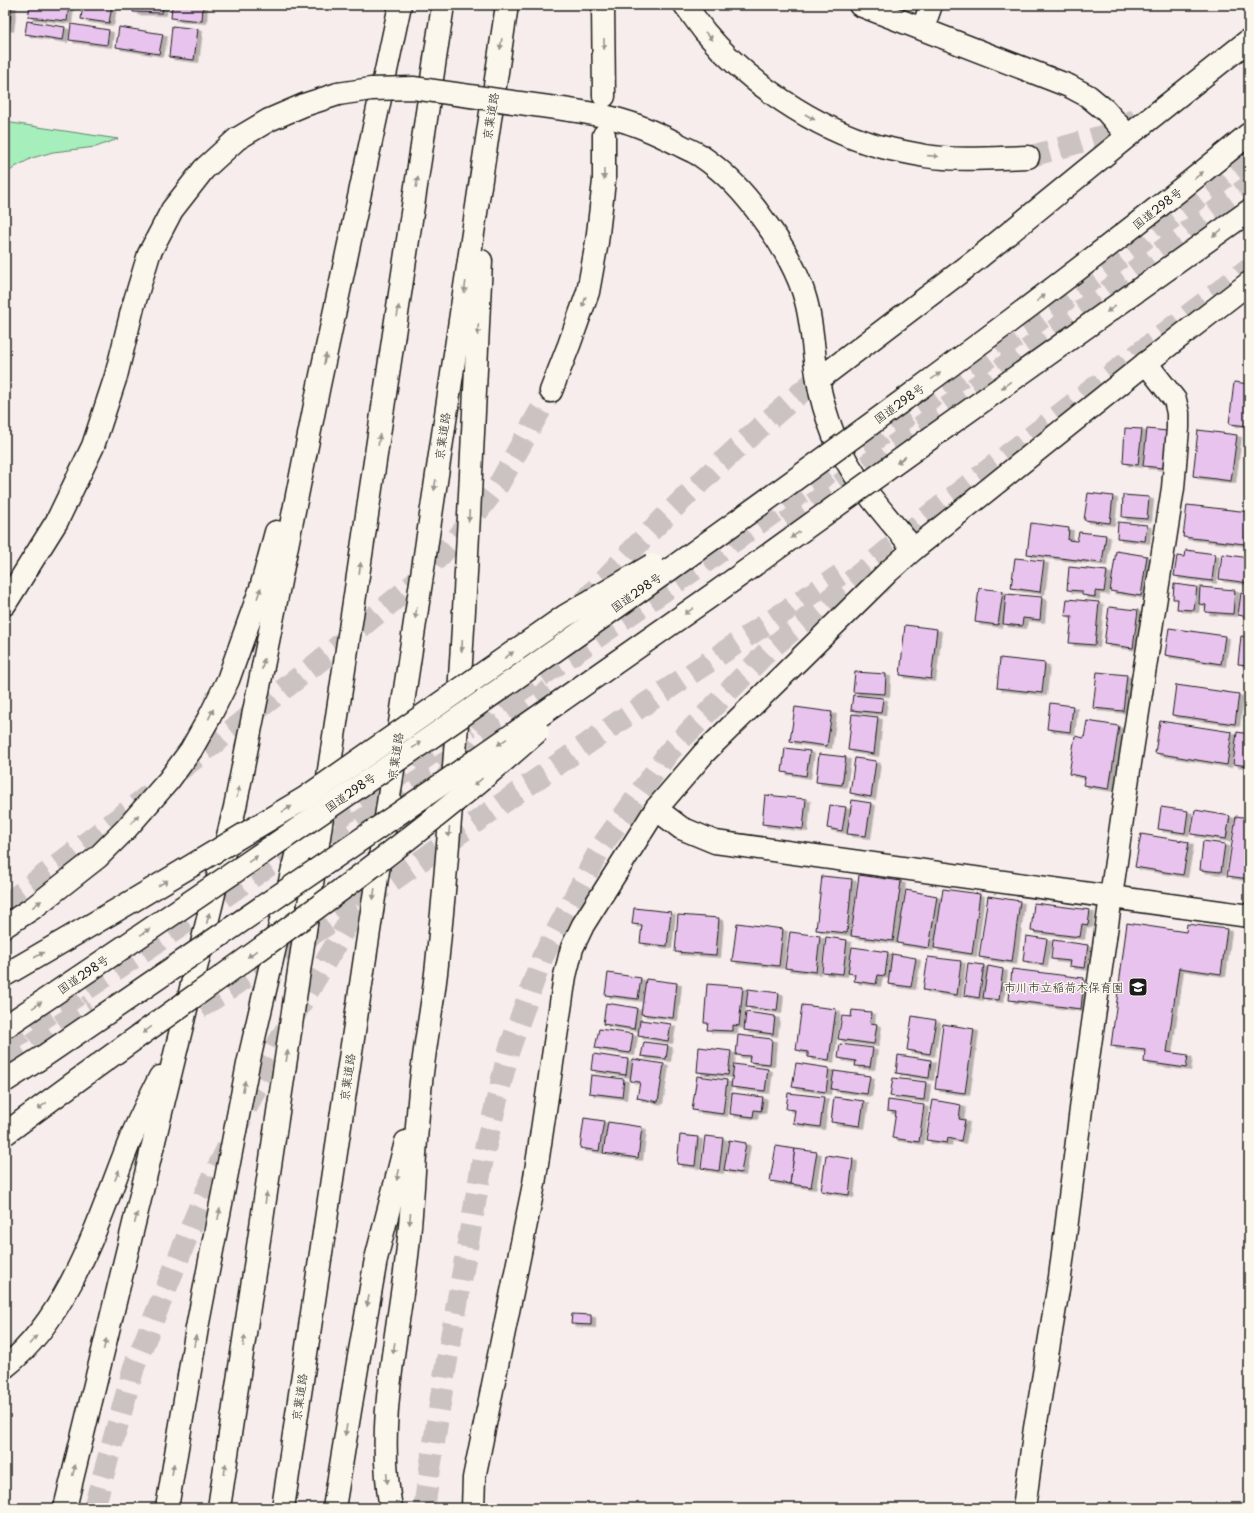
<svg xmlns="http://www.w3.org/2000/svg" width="1254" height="1513" font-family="'Playpen Sans','Klee One',sans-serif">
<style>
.green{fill:#a6eebc;stroke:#61856c}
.building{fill:#e8c3ed;stroke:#1c1c1c;filter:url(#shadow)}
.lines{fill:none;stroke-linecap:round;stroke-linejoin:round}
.highway-tunnel{stroke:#cbc3c2;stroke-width:22;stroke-dasharray:22 11;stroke-linecap:butt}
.street-casing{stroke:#1c1c1c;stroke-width:25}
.secondary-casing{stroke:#1c1c1c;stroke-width:25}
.highway-casing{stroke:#1c1c1c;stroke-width:25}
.street{stroke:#fbf7ec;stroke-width:22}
.secondary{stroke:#fbf7ec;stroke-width:22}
.highway{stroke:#fbf7ec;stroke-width:22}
.secondary-bridge-casing{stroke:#1c1c1c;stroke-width:25;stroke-linecap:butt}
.highway-bridge-casing{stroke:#1c1c1c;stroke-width:25;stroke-linecap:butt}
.secondary-bridge{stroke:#fbf7ec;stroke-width:22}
.highway-bridge{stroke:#fbf7ec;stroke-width:22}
.oneway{fill:#97948e}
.labels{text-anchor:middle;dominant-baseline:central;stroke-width:3;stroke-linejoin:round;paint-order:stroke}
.street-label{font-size:12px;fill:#1c1c1c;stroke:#fbf7ec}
.poi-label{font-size:12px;fill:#1c1c1c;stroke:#fbf7ec;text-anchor:end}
</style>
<defs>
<filter id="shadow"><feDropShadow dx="4.5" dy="2.5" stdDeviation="0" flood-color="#0004"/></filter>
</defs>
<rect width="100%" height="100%" fill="#f7edec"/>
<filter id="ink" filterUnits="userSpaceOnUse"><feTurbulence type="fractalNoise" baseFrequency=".025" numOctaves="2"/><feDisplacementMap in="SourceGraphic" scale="8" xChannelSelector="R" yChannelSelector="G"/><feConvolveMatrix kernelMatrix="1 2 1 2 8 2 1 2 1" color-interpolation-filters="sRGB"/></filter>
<g filter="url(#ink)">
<path class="green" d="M 5,122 L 118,139 L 96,147 L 53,152 L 32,158 L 15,167 L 5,175 Z"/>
<g class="building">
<path d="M 5,5 L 12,5 L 9,29 L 5,28 Z"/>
<path d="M 30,5 L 69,5 L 67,21 L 28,17 Z"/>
<path d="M 83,5 L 112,5 L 109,23 L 81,19 Z"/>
<path d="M 133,5 L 163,5 L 162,13 L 133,12 Z"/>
<path d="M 172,5 L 203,5 L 202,21 L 171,18 Z"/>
<path d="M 27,21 L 65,27 L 63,40 L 25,34 Z"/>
<path d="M 71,24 L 109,30 L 107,45 L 69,40 Z"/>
<path d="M 172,26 L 198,29 L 194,60 L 169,57 Z"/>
<path d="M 119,27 L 163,34 L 159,54 L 116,47 Z"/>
<path d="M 1234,382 L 1249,384 L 1249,426 L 1229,424 Z"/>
<path d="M 1125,428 L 1142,429 L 1138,465 L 1123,463 Z"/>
<path d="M 1147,429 L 1167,431 L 1163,468 L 1143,466 Z"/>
<path d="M 1198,430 L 1237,435 L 1231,481 L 1193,476 Z"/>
<path d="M 1088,493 L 1113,496 L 1110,523 L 1084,520 Z"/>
<path d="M 1123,495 L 1149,497 L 1147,519 L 1122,517 Z"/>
<path d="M 1187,505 L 1249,512 L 1245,544 L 1183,537 Z"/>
<path d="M 1118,522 L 1147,525 L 1145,541 L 1117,538 Z"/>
<path d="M 1031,523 L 1069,528 L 1068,540 L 1077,541 L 1079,532 L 1106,535 L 1102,563 L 1027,554 Z"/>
<path d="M 1186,550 L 1215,554 L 1212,581 L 1174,576 L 1177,556 L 1185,557 Z"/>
<path d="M 1116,551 L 1147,556 L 1141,596 L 1110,591 Z"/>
<path d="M 1222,554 L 1249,558 L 1249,583 L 1219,579 Z"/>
<path d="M 1015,558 L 1044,561 L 1040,592 L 1011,588 Z"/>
<path d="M 1069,567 L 1107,571 L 1104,592 L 1095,591 L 1095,597 L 1082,595 L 1082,591 L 1067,590 Z"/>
<path d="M 1174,584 L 1197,587 L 1194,610 L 1177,609 L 1178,599 L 1173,599 Z"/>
<path d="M 1200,587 L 1235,590 L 1233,614 L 1205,612 L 1206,605 L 1199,604 Z"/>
<path d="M 979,588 L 1003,591 L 998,625 L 975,622 Z"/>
<path d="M 1241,593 L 1249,594 L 1249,617 L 1238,615 Z"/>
<path d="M 1006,594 L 1042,597 L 1040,620 L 1023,618 L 1022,626 L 1003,624 Z"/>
<path d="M 1067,599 L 1099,602 L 1095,645 L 1069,643 L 1072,616 L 1065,616 Z"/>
<path d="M 1109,607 L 1138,610 L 1133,648 L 1104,644 Z"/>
<path d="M 905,625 L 937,629 L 931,679 L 900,675 Z"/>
<path d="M 1169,628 L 1225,636 L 1221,664 L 1165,655 Z"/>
<path d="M 1241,636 L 1249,637 L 1249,665 L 1238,664 Z"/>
<path d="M 1000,658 L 1045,663 L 1042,693 L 997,688 Z"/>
<path d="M 855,672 L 886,674 L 885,694 L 853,692 Z"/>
<path d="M 1097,672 L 1127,675 L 1123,711 L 1093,708 Z"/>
<path d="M 1176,685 L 1239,694 L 1235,724 L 1172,715 Z"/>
<path d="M 853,695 L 883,698 L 881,713 L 851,710 Z"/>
<path d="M 1248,697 L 1249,697 L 1249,716 L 1245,716 Z"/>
<path d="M 1050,703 L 1073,706 L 1070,732 L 1047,729 Z"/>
<path d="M 795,707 L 832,712 L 827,746 L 790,741 Z"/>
<path d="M 852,714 L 878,717 L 874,754 L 848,750 Z"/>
<path d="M 1087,721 L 1119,726 L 1109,789 L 1083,785 L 1085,777 L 1069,774 L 1075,736 L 1084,738 Z"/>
<path d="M 1160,721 L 1232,732 L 1227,765 L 1155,753 Z"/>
<path d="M 1237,732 L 1249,734 L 1249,766 L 1233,764 Z"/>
<path d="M 785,748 L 810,751 L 806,776 L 782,772 Z"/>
<path d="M 819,754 L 846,757 L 842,785 L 816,782 Z"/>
<path d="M 855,758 L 876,761 L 871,797 L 850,793 Z"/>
<path d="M 765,795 L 806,799 L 803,829 L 762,824 Z"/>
<path d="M 852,800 L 871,803 L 866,836 L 847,834 Z"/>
<path d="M 830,805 L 846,807 L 842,831 L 827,828 Z"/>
<path d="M 1161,807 L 1188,811 L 1185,833 L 1158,829 Z"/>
<path d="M 1195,810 L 1230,816 L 1226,839 L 1191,834 Z"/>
<path d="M 1236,816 L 1249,818 L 1249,879 L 1227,876 Z"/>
<path d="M 1141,834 L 1189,842 L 1183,875 L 1135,867 Z"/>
<path d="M 1203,841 L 1225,844 L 1221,872 L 1200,870 Z"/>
<path d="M 859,875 L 901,881 L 893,941 L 851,936 Z"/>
<path d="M 822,876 L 852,879 L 847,933 L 816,930 Z"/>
<path d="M 943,889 L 980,894 L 972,954 L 934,948 Z"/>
<path d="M 906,890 L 937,896 L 929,948 L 897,943 Z"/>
<path d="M 988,896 L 1020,901 L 1012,962 L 979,957 Z"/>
<path d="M 1034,903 L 1090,910 L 1088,925 L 1082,924 L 1080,937 L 1031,931 Z"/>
<path d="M 634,908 L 671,912 L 667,946 L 640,943 L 642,925 L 632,924 Z"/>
<path d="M 678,915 L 719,918 L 716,955 L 675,952 Z"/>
<path d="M 737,923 L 783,929 L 779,966 L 732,961 Z"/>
<path d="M 1127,923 L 1186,932 L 1187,924 L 1227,929 L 1221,974 L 1179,968 L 1167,1052 L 1188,1055 L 1186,1068 L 1144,1062 L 1145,1050 L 1111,1046 Z"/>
<path d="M 790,932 L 820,936 L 816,972 L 785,968 Z"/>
<path d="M 1026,936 L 1047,939 L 1043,964 L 1023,961 Z"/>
<path d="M 826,937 L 847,940 L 843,974 L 822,972 Z"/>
<path d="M 1053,940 L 1088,945 L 1085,968 L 1069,966 L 1070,961 L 1051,959 Z"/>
<path d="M 852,947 L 888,952 L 885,976 L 878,975 L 876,984 L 854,981 L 855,974 L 848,973 Z"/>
<path d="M 892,954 L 916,958 L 911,987 L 888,984 Z"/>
<path d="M 928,957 L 961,961 L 957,995 L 923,990 Z"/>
<path d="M 968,963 L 984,965 L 979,998 L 964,995 Z"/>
<path d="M 988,966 L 1003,969 L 999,1000 L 983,998 Z"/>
<path d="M 1012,969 L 1084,978 L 1081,1009 L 1009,1000 Z"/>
<path d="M 608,973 L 641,978 L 638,999 L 605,995 Z"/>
<path d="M 646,979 L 677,983 L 673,1018 L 641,1014 Z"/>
<path d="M 707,984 L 743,987 L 739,1026 L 733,1025 L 733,1031 L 707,1030 L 708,1023 L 704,1023 Z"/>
<path d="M 748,989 L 779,993 L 777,1011 L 746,1007 Z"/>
<path d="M 606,1003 L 637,1008 L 634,1029 L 603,1024 Z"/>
<path d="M 802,1005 L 836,1009 L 829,1060 L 808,1057 L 808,1052 L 796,1050 Z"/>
<path d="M 852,1010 L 871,1012 L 870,1023 L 877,1024 L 874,1044 L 838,1039 L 842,1016 L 851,1017 Z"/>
<path d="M 746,1012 L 775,1016 L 773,1034 L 744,1030 Z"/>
<path d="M 912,1016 L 936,1020 L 930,1054 L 907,1050 Z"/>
<path d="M 640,1020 L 671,1024 L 668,1041 L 638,1036 Z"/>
<path d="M 943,1024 L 974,1029 L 965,1093 L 935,1089 Z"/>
<path d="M 599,1029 L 633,1034 L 630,1053 L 595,1048 Z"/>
<path d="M 738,1035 L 772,1039 L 770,1064 L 749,1062 L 750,1056 L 736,1055 Z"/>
<path d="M 644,1042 L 668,1045 L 666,1059 L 641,1056 Z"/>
<path d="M 840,1044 L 873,1048 L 870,1067 L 855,1066 L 856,1061 L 838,1058 Z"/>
<path d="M 699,1047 L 731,1051 L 728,1075 L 697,1072 Z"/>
<path d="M 593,1054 L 628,1059 L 626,1075 L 591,1070 Z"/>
<path d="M 898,1055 L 931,1060 L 929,1078 L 896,1073 Z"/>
<path d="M 633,1059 L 664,1064 L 658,1102 L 637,1098 L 640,1082 L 630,1081 Z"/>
<path d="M 796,1063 L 829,1068 L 826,1092 L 792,1087 Z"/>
<path d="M 734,1064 L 768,1069 L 765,1091 L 731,1087 Z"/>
<path d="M 834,1071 L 870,1076 L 867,1094 L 831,1089 Z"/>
<path d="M 591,1075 L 624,1079 L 622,1097 L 589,1093 Z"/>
<path d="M 697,1076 L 727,1080 L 723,1114 L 692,1110 Z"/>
<path d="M 893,1078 L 926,1082 L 924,1100 L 890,1096 Z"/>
<path d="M 732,1093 L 763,1097 L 761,1111 L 754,1110 L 753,1117 L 730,1114 Z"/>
<path d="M 788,1093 L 824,1097 L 820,1127 L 793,1123 L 795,1110 L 786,1109 Z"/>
<path d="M 834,1097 L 864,1101 L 860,1126 L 831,1122 Z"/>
<path d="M 888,1100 L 924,1105 L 919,1142 L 892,1138 L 896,1112 L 887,1111 Z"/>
<path d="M 933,1100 L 961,1105 L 959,1119 L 965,1120 L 961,1141 L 948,1138 L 947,1143 L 926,1140 Z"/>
<path d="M 584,1118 L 604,1121 L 599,1151 L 580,1148 Z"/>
<path d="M 608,1122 L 642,1127 L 638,1158 L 603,1153 Z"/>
<path d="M 680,1135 L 698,1137 L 695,1166 L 677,1164 Z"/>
<path d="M 705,1136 L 723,1138 L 719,1171 L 701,1168 Z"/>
<path d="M 729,1140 L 746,1143 L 741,1173 L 724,1170 Z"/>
<path d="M 776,1146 L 795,1149 L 790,1184 L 770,1181 Z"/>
<path d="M 795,1149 L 817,1152 L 811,1187 L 790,1184 Z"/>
<path d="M 826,1155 L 853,1159 L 849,1195 L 821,1191 Z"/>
<path d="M 572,1314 L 591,1315 L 591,1325 L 571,1324 Z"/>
</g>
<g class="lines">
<g class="highway-tunnel">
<path d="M 1028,157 L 1102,136 L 1136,119"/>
<path d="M 786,523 L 1038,342 L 1249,186"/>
<path d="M 514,695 L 700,566 L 1028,329 L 1249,159"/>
<path d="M 483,736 L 549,690"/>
<path d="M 179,771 L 321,660 L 410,587 L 458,537 L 499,484 L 551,391"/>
<path d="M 403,840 C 444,780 485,720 531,663 C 597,583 671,508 748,438 C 775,414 804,390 831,367"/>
<path d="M 304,860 L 455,756"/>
<path d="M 5,905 L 150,794"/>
<path d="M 172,1026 L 362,902 L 621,720 L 840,575"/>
<path d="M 5,1044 L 208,908 L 470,727"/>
<path d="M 5,1062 L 90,1005"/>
<path d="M 94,1508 L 134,1367 L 203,1198 L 278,1043 L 361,901 L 380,874"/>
<path d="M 424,1508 L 445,1371 L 484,1153 L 509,1050 L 542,958 L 601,847 L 669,752 L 768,651 L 927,517 L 1249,268"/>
</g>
<g class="street-casing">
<g id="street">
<path d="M 860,5 L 1069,86 L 1088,96 L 1105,110 L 1128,136"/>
<path d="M 923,28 L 931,5"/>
<path d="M 818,380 L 976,260 L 1128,136 L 1249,40"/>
<path d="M 656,809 L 681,828 L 715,842 L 1249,916"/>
<path d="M 473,1508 L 474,1478 L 534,1184 L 565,976 L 572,948 L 583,925 L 656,809 L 704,753 L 888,572 L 914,549 L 1146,363 L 1249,283"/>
<path d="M 1024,1508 L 1035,1428 L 1060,1277 L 1082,1101 L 1130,763 L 1173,488 L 1178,428 L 1178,413 L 1175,400 L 1146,363"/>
</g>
</g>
<g class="secondary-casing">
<g id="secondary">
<path d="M 556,108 C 577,111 599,114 620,120 C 639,125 658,134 676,143 C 684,148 694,151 701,156 C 726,173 748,197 765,222 C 782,244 799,274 806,301 C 813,327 813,354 818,380 C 821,399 827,418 834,436 C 852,479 884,514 914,549"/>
<path d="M 5,604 L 57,521 L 93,446 L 116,376 L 133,307 L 149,254 L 172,210 L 204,169 L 237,139 L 269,120 L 304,105 L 338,94"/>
</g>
</g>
<g class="highway-casing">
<g id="highway">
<path d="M 603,5 L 604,96"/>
<path d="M 685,5 C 692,14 698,23 705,32 C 747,82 814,128 878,146 C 893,150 910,153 925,156 C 959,161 994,158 1028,157"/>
<path d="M 551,391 L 569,345 L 588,292 L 597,242 L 604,181 L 604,135"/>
<path d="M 905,399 C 1022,313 1137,226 1249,134"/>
<path d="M 932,437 L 1249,211"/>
<path d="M 5,926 L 33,908 L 98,857 L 126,829 L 169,780 L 191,750 L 209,718 L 228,680 L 261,588 L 276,532"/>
<path d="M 5,1367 C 73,1313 100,1214 131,1138 C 140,1117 150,1097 160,1077"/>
<path d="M 65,1508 L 235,807 L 319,385 L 400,5"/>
<path d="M 167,1508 L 197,1328 L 248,1064 L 306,812"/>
<path d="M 219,1508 L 443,5"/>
<path d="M 283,1508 L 507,5"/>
<path d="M 334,1508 L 357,1368 L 376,1259 L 406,1142"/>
<path d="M 391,1508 C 376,1426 396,1345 406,1264 C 414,1204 414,1143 421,1082 C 425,1043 433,1004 437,964 C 461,730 470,495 481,261"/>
</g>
</g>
<use href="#street" class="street"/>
<use href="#secondary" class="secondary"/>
<use href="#highway" class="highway"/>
<g class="secondary-bridge-casing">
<path id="secondary-bridge" d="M 338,94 L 371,89 L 413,88 L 556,108"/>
</g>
<g class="highway-bridge-casing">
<g id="highway-bridge">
<path d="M 5,975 L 134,900 L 305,798 L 565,616 L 652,565"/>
<path d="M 5,1027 C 309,823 611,616 905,399"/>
<path d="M 5,1081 L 44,1056 L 442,784 L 718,591 L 932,437"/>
<path d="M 5,1134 C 182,1000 371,880 538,731"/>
</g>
</g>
<use href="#secondary-bridge" class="secondary-bridge"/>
<use href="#highway-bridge" class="highway-bridge"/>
</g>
<defs><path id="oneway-solid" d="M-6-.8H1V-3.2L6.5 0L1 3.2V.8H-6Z"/></defs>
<g class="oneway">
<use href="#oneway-solid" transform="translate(709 36) rotate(46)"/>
<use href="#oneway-solid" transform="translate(501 44) rotate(99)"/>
<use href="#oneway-solid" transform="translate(604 44) rotate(90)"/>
<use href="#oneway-solid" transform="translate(810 117) rotate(30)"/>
<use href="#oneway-solid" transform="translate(933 156) rotate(4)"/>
<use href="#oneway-solid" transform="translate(604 174) rotate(90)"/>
<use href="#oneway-solid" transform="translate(1199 175) rotate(-39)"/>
<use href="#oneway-solid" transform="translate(417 182) rotate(-82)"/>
<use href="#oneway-solid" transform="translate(1217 233) rotate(145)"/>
<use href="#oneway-solid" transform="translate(465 287) rotate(98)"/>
<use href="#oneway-solid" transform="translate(1041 298) rotate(-38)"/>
<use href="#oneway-solid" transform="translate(584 302) rotate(109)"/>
<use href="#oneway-solid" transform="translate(1111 309) rotate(144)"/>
<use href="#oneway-solid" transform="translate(398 311) rotate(-82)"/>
<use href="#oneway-solid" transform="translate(478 330) rotate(93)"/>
<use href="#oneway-solid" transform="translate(325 359) rotate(-78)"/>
<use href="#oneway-solid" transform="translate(936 376) rotate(-36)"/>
<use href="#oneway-solid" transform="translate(1006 385) rotate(144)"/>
<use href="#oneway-solid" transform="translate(379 440) rotate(-82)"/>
<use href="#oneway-solid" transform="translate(901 460) rotate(144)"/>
<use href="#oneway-solid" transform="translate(435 485) rotate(98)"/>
<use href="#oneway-solid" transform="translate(469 516) rotate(93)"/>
<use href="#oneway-solid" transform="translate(795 535) rotate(144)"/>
<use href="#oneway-solid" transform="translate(360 568) rotate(-82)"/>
<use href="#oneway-solid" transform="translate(259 593) rotate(-71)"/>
<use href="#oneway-solid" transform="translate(689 611) rotate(145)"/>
<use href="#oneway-solid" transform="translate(416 613) rotate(98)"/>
<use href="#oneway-solid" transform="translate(462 646) rotate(94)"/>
<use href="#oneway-solid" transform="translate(509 655) rotate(-35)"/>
<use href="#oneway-solid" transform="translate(263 664) rotate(-79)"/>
<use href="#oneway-solid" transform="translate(211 714) rotate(-64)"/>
<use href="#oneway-solid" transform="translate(502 742) rotate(145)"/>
<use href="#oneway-solid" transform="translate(417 745) rotate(-35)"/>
<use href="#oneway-solid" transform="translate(478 782) rotate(141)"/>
<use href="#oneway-solid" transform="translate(238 792) rotate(-79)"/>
<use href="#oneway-solid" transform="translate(287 809) rotate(-31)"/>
<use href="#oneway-solid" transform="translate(135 819) rotate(-49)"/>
<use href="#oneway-solid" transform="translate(449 832) rotate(95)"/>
<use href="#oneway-solid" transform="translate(253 859) rotate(-35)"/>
<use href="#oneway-solid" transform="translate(163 883) rotate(-31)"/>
<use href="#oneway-solid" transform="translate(374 894) rotate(98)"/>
<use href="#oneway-solid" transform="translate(37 904) rotate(-37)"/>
<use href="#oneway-solid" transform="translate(208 918) rotate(-76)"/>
<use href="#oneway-solid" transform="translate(145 932) rotate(-34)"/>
<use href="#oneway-solid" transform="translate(252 954) rotate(144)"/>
<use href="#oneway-solid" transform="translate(39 955) rotate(-30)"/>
<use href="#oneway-solid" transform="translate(37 1005) rotate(-34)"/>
<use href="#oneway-solid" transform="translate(147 1030) rotate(144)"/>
<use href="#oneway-solid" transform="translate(287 1056) rotate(-82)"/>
<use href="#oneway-solid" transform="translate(244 1086) rotate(-79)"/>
<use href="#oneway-solid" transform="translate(42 1106) rotate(143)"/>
<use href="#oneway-solid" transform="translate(117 1175) rotate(-69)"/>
<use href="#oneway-solid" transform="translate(398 1175) rotate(104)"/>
<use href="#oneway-solid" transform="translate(266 1198) rotate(-82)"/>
<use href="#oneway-solid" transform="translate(219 1214) rotate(-79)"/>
<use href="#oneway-solid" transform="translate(136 1218) rotate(-76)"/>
<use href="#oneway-solid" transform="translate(410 1219) rotate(95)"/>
<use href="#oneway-solid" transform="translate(368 1301) rotate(100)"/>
<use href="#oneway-solid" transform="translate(33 1340) rotate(-48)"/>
<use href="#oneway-solid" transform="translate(195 1341) rotate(-80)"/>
<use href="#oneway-solid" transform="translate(244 1341) rotate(-82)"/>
<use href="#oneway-solid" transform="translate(105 1344) rotate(-76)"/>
<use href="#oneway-solid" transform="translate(394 1348) rotate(98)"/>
<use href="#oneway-solid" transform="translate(346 1430) rotate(99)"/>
<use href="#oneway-solid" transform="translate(173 1469) rotate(-81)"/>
<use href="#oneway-solid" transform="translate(225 1469) rotate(-82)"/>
<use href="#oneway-solid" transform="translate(74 1470) rotate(-76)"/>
<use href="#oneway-solid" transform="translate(387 1478) rotate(87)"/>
</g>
</g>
<defs>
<g id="school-square" transform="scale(1)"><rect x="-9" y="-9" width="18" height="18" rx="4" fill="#1c1c1c" stroke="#fbf7ec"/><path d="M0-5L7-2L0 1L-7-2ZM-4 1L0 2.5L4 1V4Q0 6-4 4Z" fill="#fff"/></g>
</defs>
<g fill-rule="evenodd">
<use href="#school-square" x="1138" y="987"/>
</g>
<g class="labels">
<g class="street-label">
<text transform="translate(490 116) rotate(-81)">京葉道路</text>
<text transform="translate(1157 208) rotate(-38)">国道298号</text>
<text transform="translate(899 403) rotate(-36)">国道298号</text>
<text transform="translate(442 436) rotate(-82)">京葉道路</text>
<text transform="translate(636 592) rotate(-35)">国道298号</text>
<text transform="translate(395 756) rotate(-82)">京葉道路</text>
<text transform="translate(350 792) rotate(-35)">国道298号</text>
<text transform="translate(83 974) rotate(-34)">国道298号</text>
<text transform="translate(347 1077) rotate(-82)">京葉道路</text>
<text transform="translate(299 1397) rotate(-82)">京葉道路</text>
</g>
<g class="poi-label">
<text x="1124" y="987">市川市立稲荷木保育園</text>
</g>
</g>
<rect width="1254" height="1513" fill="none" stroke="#fbf7ec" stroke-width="20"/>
<rect x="10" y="10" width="1234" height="1493" fill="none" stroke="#1c1c1c" stroke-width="1.5" filter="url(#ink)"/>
</svg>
